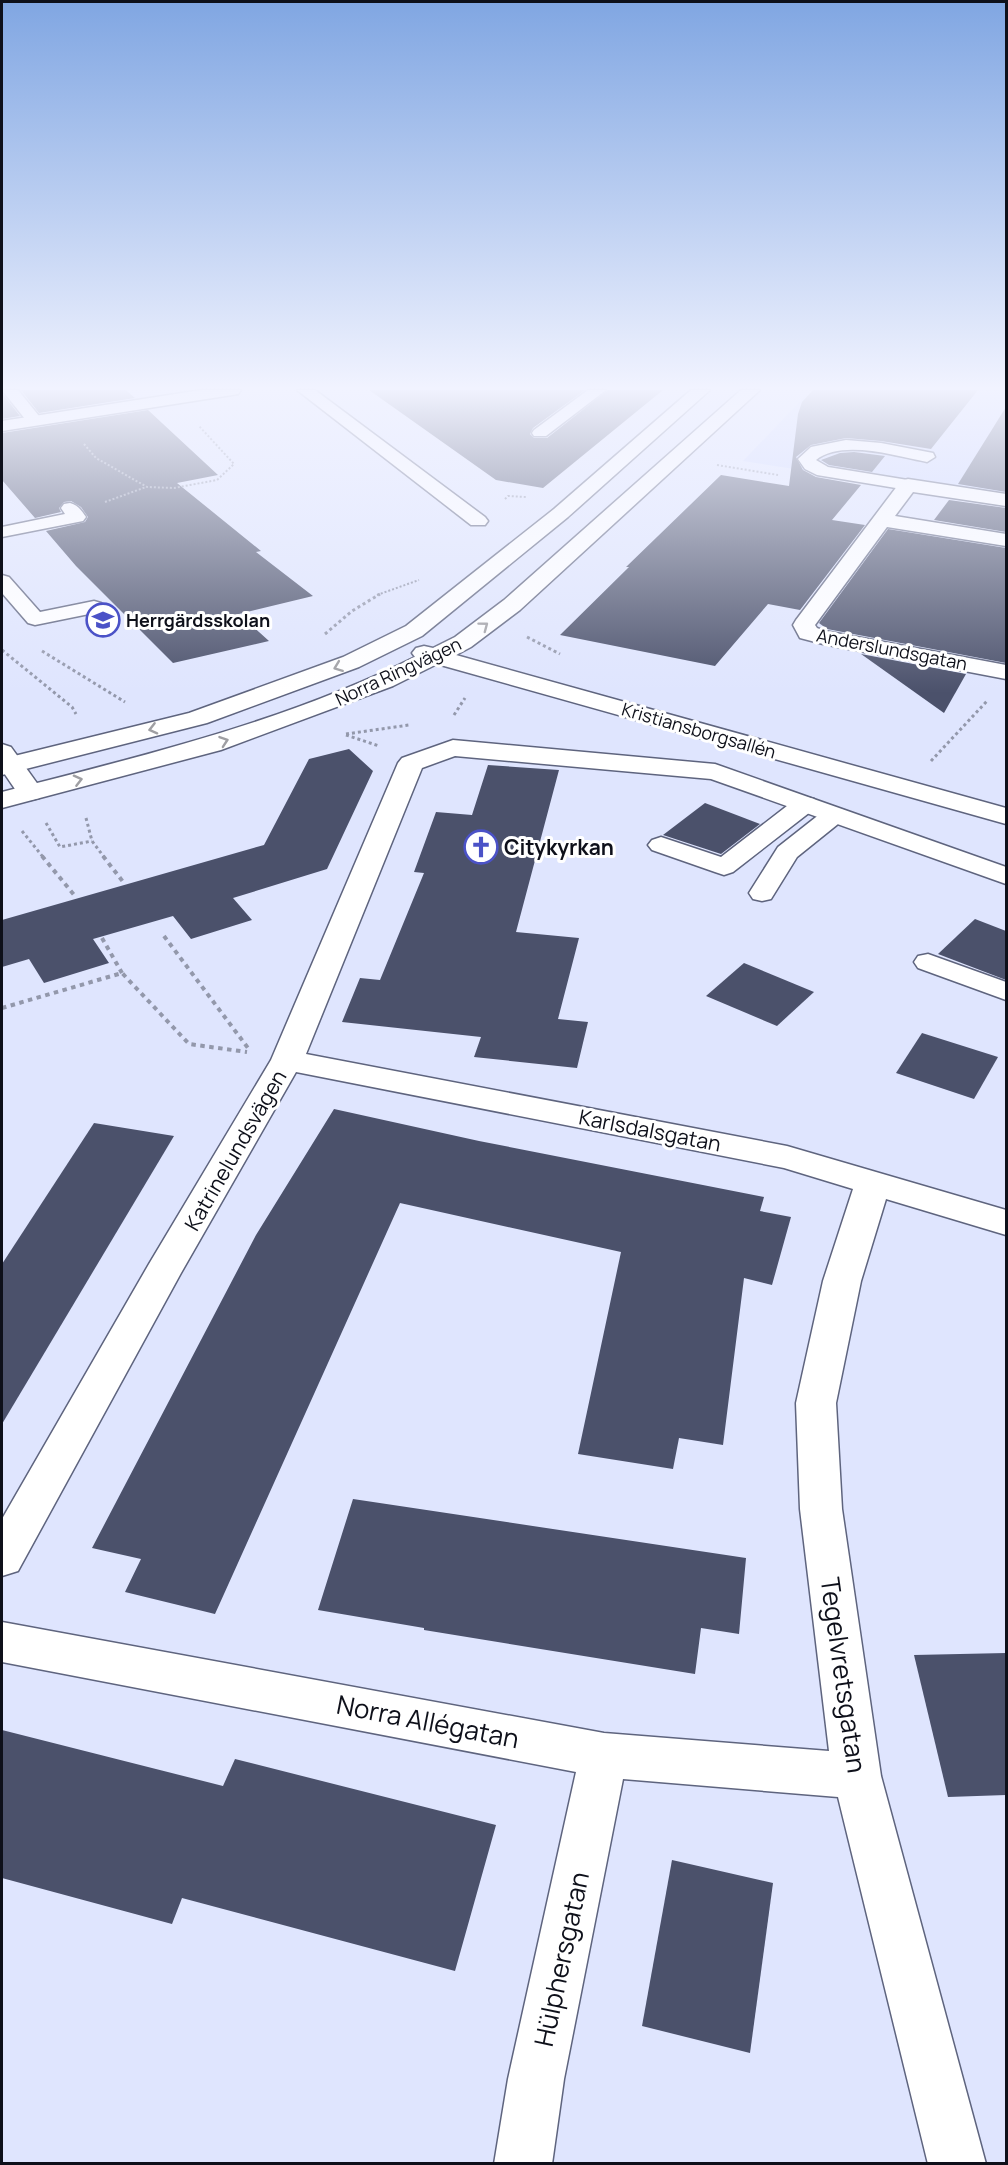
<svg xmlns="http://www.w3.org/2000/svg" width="1008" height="2165" font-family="Manrope,sans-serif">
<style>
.built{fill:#cfd8fe}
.building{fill:#4b516b}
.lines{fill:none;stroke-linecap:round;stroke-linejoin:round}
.lane-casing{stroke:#5e647e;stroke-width:3}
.street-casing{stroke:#5e647e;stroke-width:3}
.secondary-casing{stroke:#5e647e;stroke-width:3}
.path-far2{stroke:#9398ab;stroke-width:2;stroke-dasharray:2 2;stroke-linecap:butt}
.path-far1{stroke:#9398ab;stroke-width:3;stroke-dasharray:3 3;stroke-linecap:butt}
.path{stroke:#9398ab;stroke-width:4;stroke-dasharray:4.5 4.5;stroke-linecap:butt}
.lane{fill:#fff;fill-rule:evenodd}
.street{fill:#fff;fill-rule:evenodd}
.secondary{fill:#fff;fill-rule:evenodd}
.oneway{stroke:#9f9fa3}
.labels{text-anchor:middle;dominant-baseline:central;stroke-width:6;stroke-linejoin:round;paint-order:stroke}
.far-poi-label{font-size:18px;font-weight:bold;fill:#0e101a;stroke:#fff;text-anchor:start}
.far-street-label{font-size:18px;fill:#0e101a;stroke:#fff}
.poi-label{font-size:21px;font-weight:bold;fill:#0e101a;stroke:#fff;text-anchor:start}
.street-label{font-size:21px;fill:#0e101a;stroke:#fff}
.near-street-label{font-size:26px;fill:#0e101a;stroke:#fff}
</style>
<rect width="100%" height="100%" fill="#dfe5fe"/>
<path class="built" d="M 811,390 L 1006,390 L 1006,502 L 743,461 Z"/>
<g class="building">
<path d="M 21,390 L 126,390 L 135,398 L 39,413 Z"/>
<path d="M 369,390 L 585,390 L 533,428 L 530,434 L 534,438 L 547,438 L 608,390 L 663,390 L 543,488 L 496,480 Z"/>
<path d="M 813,390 L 978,390 L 931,449 L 881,441 L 846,438 L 811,445 L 796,457 L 803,470 L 816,477 L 861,485 L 832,520 L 865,525 L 800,610 L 768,604 L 715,666 L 560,635 L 629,567 L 626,567 L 721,475 L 789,486 L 798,414 L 802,402 Z"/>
<path d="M 2,393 L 20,416 L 2,419 Z"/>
<path d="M 1006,407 L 1006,492 L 958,484 Z"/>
<path d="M 148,410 L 218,475 L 177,483 L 261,551 L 256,552 L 313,596 L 239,614 L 269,641 L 173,663 L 76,566 L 46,531 L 85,522 L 88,517 L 81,507 L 71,501 L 64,502 L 59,508 L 61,512 L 35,518 L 2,480 L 2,433 Z"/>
<path d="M 854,452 L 885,456 L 872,472 L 829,465 L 821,460 L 840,453 Z"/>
<path d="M 949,500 L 1006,508 L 1006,532 L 934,520 Z"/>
<path d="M 888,529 L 1006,548 L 1006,663 L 827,629 L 819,623 Z"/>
<path d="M 861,654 L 966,674 L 944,713 Z"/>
<path d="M 349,749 L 373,771 L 327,869 L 233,898 L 252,920 L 191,939 L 173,916 L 93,939 L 109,963 L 44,983 L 29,959 L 2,967 L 2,920 L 264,845 L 309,759 Z"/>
<path d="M 488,765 L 559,770 L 516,932 L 579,938 L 558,1019 L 588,1022 L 577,1068 L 474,1057 L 481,1037 L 342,1022 L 360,978 L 380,980 L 424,873 L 414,872 L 436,812 L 472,815 Z"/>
<path d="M 705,803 L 760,824 L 721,854 L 663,835 Z"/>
<path d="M 975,919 L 1006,931 L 1006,980 L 938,954 Z"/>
<path d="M 744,963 L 814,992 L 777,1026 L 706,996 Z"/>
<path d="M 922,1033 L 998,1057 L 974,1099 L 896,1073 Z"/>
<path d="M 334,1109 L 479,1141 L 764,1197 L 760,1211 L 791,1217 L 772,1285 L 744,1278 L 723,1445 L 679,1438 L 673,1469 L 578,1454 L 621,1252 L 400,1203 L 215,1614 L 125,1592 L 141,1559 L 92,1548 L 256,1235 Z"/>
<path d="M 94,1123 L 174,1136 L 2,1424 L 2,1264 Z"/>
<path d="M 353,1499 L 746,1558 L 739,1634 L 701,1628 L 695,1674 L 424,1630 L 424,1628 L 318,1610 Z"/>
<path d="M 1006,1653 L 1006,1795 L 948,1797 L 914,1655 Z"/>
<path d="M 2,1730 L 223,1786 L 235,1759 L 496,1825 L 455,1971 L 182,1898 L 172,1924 L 2,1878 Z"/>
<path d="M 672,1860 L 773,1883 L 750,2053 L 642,2026 Z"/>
</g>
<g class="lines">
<g class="lane-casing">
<g id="lane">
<path d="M 2,390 L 18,390 L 43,421 L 41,424 L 29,424 Z"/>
<path d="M 588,390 L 606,390 L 546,436 L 534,436 L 532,433 L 534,430 Z"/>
<path d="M 846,440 L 881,443 L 933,453 L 935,457 L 927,462 C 896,456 842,439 816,460 L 828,467 L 914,481 L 917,485 L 914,489 L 908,490 L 817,475 L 805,469 L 798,459 L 811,447 Z"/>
<path d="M 70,503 C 78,505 81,510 86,517 L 83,521 L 2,537 L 2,527 L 65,514 L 61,508 L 64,504 Z"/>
<path d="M 2,575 L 9,577 L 40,612 L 94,601 L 101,603 L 104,607 L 101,611 L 94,613 L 35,625 L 28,623 L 2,593 Z"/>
<path d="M 805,797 L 814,799 L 817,804 L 814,809 L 733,872 L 724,875 L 715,872 L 652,850 L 648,845 L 652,840 L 661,837 L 721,857 L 796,799 Z"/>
<path d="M 834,808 L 843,810 L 846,815 L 843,820 L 797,857 L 771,899 L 762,901 L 753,899 L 749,893 L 778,847 L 825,810 Z"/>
<path d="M 928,954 L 1006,982 L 1006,1000 L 918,968 L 914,962 L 918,956 Z"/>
</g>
</g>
<g class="street-casing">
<g id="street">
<path d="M 201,390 L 241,390 L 238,394 L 232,395 L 2,431 L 2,421 Z"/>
<path d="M 297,390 L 315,390 L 485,517 L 488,521 L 485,525 L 471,525 Z"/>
<path d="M 908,479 L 1006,494 L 1006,506 L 913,492 L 895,516 L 1006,534 L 1006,546 L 887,527 L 815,625 L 817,628 L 825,631 L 1006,665 L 1006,679 L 823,644 L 800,638 L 793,625 L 796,620 L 901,481 Z"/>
<path d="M 453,740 L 715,764 L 1006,867 L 1006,884 L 711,779 L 455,756 L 422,768 L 306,1054 L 787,1146 L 1006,1210 L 1006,1235 L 886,1199 L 861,1281 L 836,1403 L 842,1509 L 881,1776 L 986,2164 L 928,2164 L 838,1797 L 623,1779 L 564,2079 L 552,2164 L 494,2164 L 508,2079 L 576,1772 L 2,1662 L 2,1622 L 604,1733 L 829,1751 L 800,1509 L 796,1403 L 823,1281 L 853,1189 L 784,1168 L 296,1072 L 181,1273 L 18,1571 L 2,1576 L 2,1519 L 149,1264 L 271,1060 L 398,763 L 402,758 Z"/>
<path d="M 2,744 L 11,747 L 39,786 L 43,792 L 39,798 L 30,800 L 21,798 L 2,770 Z"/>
</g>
</g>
<g class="secondary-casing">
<g id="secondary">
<path d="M 691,390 L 710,390 L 568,517 L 422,636 L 359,667 L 207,723 L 2,775 L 2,759 L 189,713 L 343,657 L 406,626 L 554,509 Z"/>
<path d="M 741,390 L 760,390 L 520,610 L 471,647 L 456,655 L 1006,808 L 1006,824 L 437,664 L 393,686 L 221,750 L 2,808 L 2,792 C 142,756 285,722 415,657 L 412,653 L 416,648 L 424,646 L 433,648 L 455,637 L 504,600 Z"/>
</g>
</g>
<g class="path-far2">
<path d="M 84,444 L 96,458 L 147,487 L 174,488 L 217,480 L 234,464 L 199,426"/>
<path d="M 717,465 L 778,475"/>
<path d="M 505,499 L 508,496 L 526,497"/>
<path d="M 105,502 L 146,487"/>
<path d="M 377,595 L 419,580"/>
</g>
<g class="path-far1">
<path d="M 325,634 L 352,611 L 380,594"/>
<path d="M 527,637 L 560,654"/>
<path d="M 2,650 L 72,707 L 76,714"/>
<path d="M 42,651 L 125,702"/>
<path d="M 454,715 L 465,698"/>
<path d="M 346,734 L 409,725"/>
<path d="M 346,735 L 379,746"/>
<path d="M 931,761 L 987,701"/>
<path d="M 86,818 L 92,841 L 104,857"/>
<path d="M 46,823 L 60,847 L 92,841"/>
<path d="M 22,831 L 43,857"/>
</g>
<g class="path">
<path d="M 42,856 L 75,896"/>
<path d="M 103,856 L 124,883"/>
<path d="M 164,936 L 248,1048"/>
<path d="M 102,938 L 122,973"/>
<path d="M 2,1008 L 122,973 L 189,1044 L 247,1052"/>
</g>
<use href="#lane" class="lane"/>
<use href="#street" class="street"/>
<use href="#secondary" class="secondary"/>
</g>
<defs><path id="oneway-chevron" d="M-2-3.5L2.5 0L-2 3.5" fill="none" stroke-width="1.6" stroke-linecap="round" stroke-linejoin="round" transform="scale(1.5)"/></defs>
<g class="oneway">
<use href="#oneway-chevron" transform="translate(484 626) rotate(-37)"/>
<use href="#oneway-chevron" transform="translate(338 667) rotate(159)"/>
<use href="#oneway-chevron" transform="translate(153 729) rotate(166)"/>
<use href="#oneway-chevron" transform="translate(224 741) rotate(-19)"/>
<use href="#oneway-chevron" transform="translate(78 780) rotate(-14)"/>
</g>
<linearGradient id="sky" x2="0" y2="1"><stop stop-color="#80a6e2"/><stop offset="0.56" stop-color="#f1f3ff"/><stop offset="1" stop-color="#f1f3ff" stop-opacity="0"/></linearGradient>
<rect width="1008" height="693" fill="url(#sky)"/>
<defs>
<g id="school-ring" transform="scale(1.725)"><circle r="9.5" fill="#fff" stroke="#4b52c7" stroke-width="1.5"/><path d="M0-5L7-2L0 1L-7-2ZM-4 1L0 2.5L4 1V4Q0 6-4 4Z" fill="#4b52c7"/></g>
<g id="church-ring" transform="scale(1.725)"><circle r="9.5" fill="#fff" stroke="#4b52c7" stroke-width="1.5"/><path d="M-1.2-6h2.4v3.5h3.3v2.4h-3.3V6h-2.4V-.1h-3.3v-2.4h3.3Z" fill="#4b52c7"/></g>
</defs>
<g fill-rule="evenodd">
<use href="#school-ring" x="103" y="620"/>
<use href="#church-ring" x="481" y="847"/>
</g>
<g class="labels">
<g class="far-poi-label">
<text x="126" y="620">Herrgärdsskolan</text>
</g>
<g class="far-street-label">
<text transform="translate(892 649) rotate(11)">Anderslundsgatan</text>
<text transform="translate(398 671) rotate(-25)">Norra Ringvägen</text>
<text transform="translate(699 730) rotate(16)">Kristiansborgsallén</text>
</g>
<g class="poi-label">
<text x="504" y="847">Citykyrkan</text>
</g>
<g class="street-label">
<text transform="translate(650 1130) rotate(11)">Karlsdalsgatan</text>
<text transform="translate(235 1150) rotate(-60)">Katrinelundsvägen</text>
</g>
<g class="near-street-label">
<text transform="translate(844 1675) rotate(82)">Tegelvretsgatan</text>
<text transform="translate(428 1721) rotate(11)">Norra Allégatan</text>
<text transform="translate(561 1959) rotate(-78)">Hülphersgatan</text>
</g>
</g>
<rect width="1008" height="2165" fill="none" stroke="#0e101a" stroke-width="6"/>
</svg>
